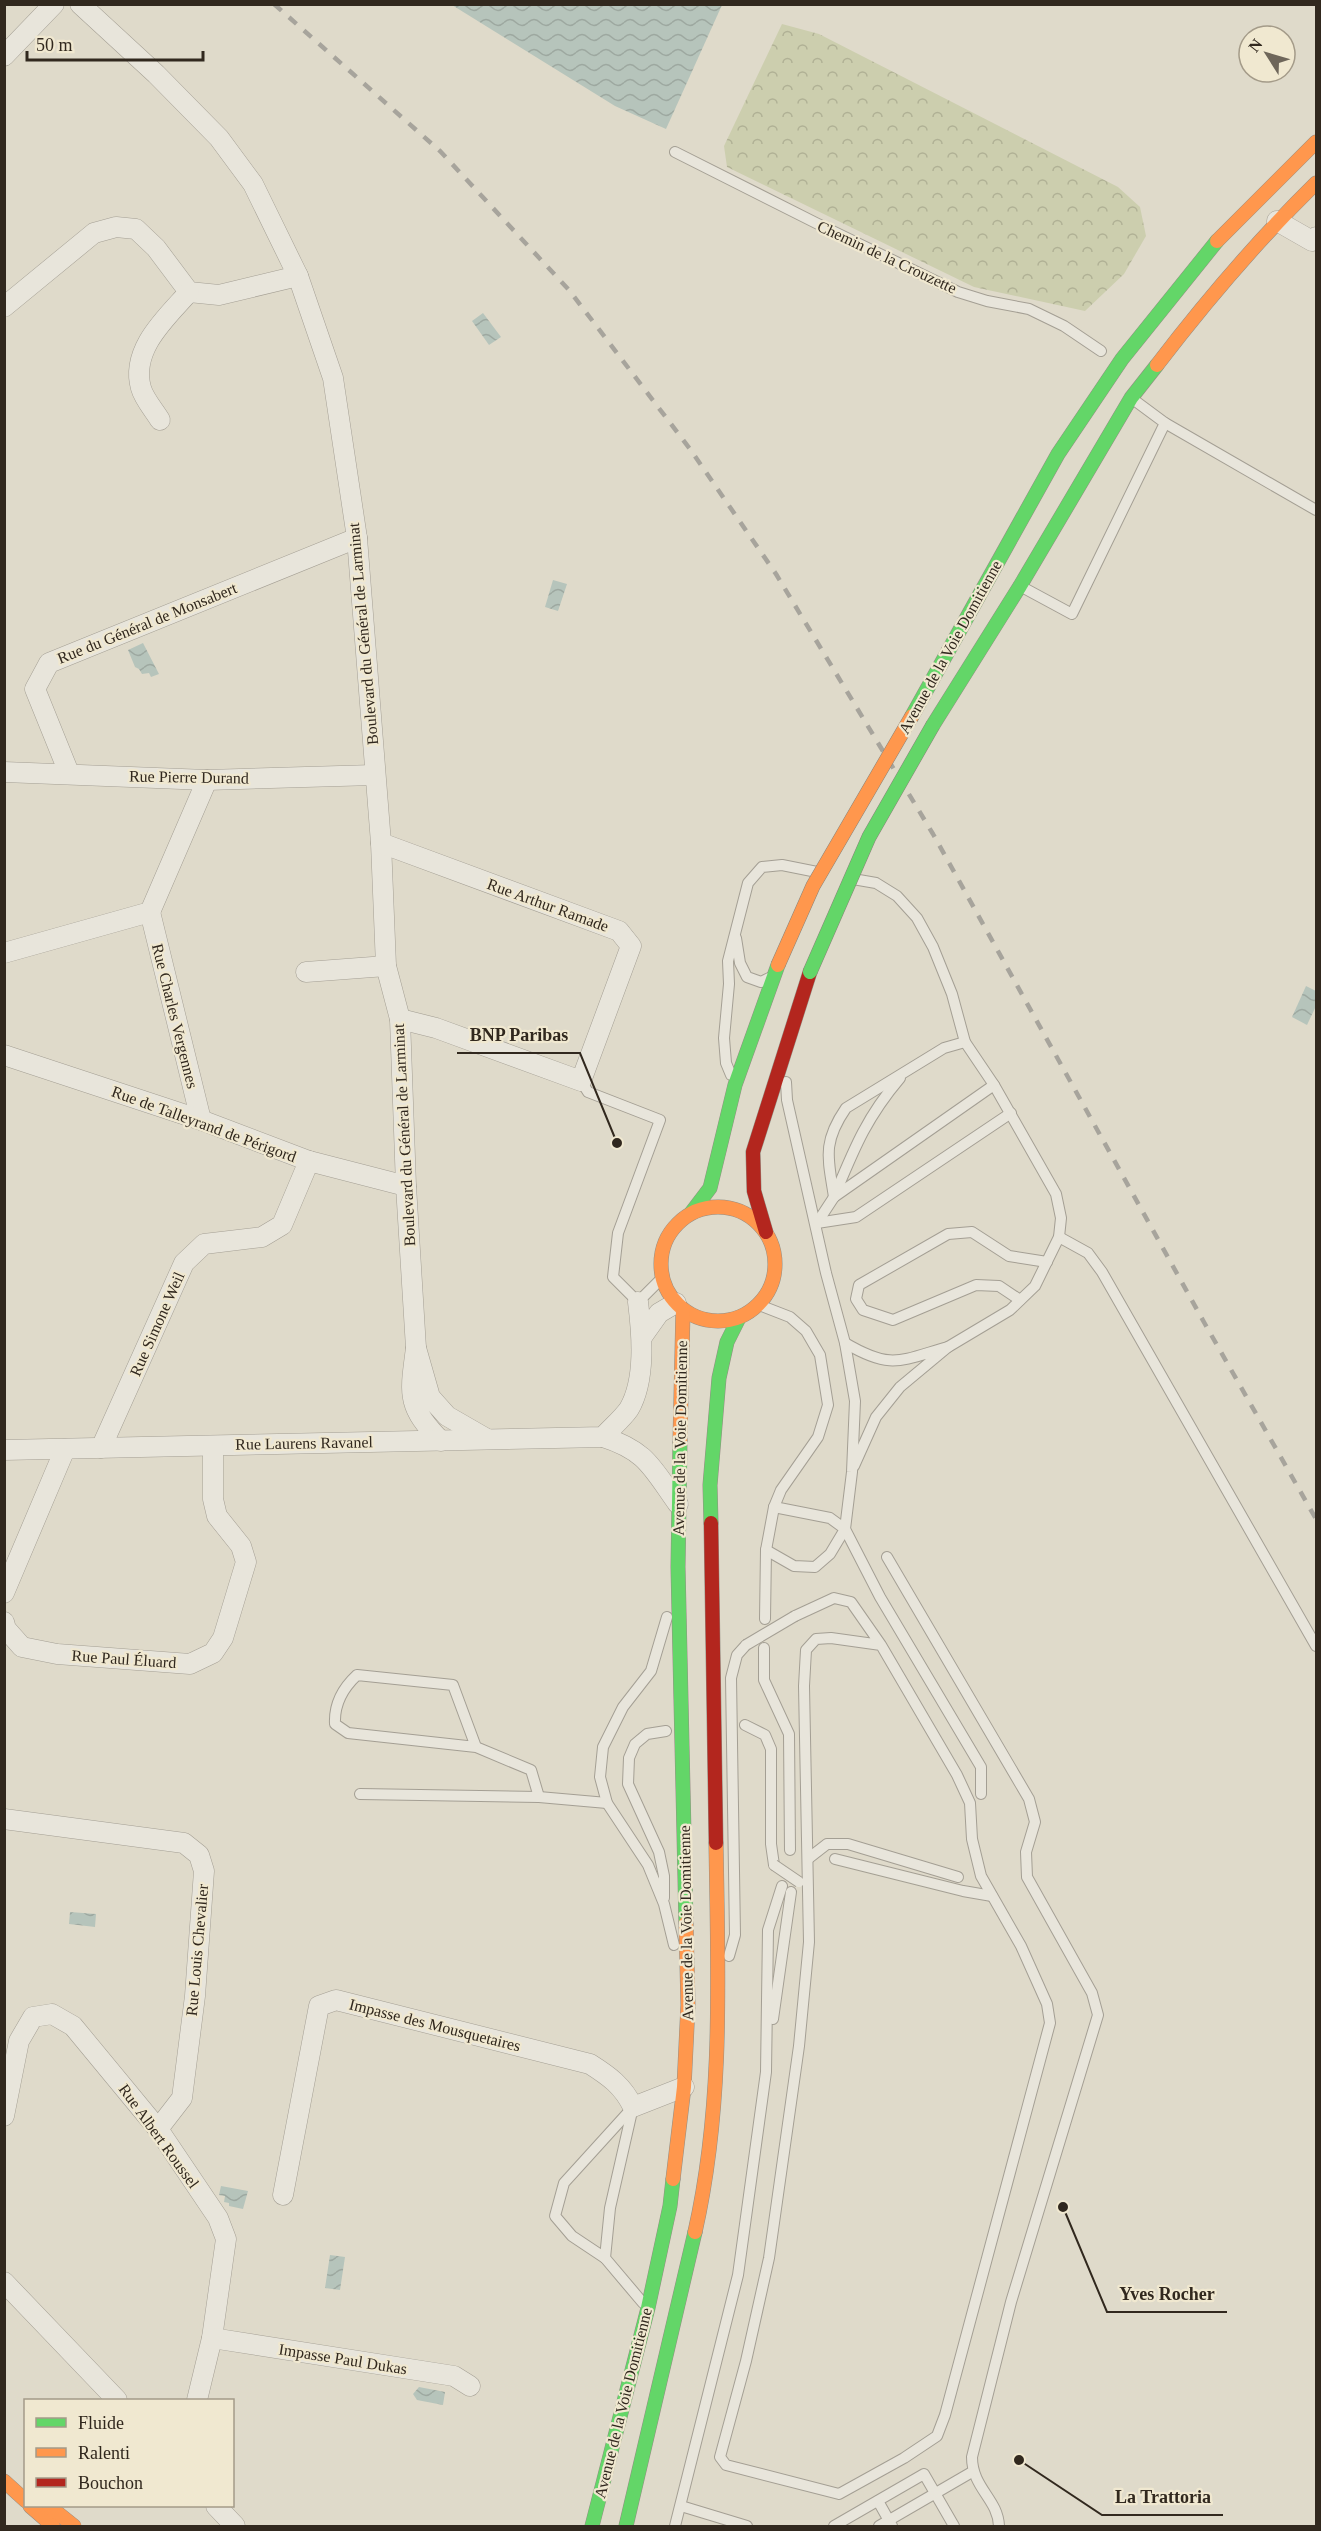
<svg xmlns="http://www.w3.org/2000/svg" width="1321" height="2531" font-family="Georgia,serif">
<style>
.park{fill:url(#park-crowns)}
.water{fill:url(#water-waves)}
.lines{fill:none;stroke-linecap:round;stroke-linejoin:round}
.lane-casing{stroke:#a49f94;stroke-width:12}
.street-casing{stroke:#a49f94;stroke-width:21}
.fast-casing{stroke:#948e84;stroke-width:15}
.slow-casing{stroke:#948e84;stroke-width:15}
.jam-casing{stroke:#948e84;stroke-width:15}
.lane{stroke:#e8e5db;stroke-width:10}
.street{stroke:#e8e5db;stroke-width:20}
.fast{stroke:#63d668;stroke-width:14}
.slow{stroke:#ff974d;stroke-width:14}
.jam{stroke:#b3261e;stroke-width:14}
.rail{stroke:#a7a49c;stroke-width:4.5;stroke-dasharray:10 10;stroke-linecap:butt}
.lane-bridge-casing{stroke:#a49f94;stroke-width:12;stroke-linecap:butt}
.fast-bridge-casing{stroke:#89847a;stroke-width:15;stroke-linecap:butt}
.slow-bridge-casing{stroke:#89847a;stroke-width:15;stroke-linecap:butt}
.lane-bridge{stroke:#e8e5db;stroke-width:10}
.fast-bridge{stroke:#63d668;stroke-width:14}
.slow-bridge{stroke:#ff974d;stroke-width:14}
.labels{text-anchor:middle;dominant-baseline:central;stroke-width:4.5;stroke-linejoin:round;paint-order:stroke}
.street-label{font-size:16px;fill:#31281e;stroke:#f0e8d0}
.leader{fill:none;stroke:#31281e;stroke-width:2}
.callout-dot{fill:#31281e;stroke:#f0e8d0;stroke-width:2}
.callout-label{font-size:18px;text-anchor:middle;font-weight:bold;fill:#31281e;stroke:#f0e8d0;stroke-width:4.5;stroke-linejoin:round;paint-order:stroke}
</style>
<defs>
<pattern id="park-crowns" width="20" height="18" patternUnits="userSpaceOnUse" patternTransform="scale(1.5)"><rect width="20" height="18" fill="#ccceae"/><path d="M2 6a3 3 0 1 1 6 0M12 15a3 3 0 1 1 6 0" fill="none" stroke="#b0b195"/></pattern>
<pattern id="water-waves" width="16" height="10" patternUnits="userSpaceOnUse" patternTransform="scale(1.5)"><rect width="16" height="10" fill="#b6c4bb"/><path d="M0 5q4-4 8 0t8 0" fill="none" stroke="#9da8a0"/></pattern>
</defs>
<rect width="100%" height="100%" fill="#dfdaca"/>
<path class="park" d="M 782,24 L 819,34 L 1118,187 L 1140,207 L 1146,236 L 1124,274 L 1085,311 L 974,287 L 727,167 L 724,146 Z"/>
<g class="water">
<path d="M 452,5 L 722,5 L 666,129 L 615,106 Z"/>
<path d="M 483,313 L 501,337 L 489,345 L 472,321 Z"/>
<path d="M 553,580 L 567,584 L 558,611 L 545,607 Z"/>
<path d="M 143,643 L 159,674 L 151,677 L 149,673 L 142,674 L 139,669 L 135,667 L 128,650 Z"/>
<path d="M 1306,986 L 1316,991 L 1316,1006 L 1307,1025 L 1292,1017 Z"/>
<path d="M 70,1912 L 96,1914 L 95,1927 L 69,1924 Z"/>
<path d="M 221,2186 L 248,2191 L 243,2209 L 229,2206 L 229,2203 L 224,2202 L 225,2196 L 219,2195 Z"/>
<path d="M 330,2255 L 345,2257 L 340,2290 L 325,2288 Z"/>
<path d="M 419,2387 L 445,2392 L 443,2405 L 417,2400 L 413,2394 Z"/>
</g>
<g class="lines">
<g class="lane-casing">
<g id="lane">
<path d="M 675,152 L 816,223 L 958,292 L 987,301 L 1029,309 L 1064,326 L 1101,351"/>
<path d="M 1165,423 L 1316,510"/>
<path d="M 1022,587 L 1072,614 L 1165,423 L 1134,400"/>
<path d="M 853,879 L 876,883 L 897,896 L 917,918 L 933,947 L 952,994 L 965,1042 L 994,1085 L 1056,1194 L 1061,1218 L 1059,1237 L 1035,1286 L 1010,1310 L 948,1347"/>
<path d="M 736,938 L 740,963 L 747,977 L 761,982 L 769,978"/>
<path d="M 731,1075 L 726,1063 L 724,1038 L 729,984 L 728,961 L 748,883 L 762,867 L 782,865 L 817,872"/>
<path d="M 581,1081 L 588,1092 L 660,1120 L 618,1233 L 613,1277 L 638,1302 L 662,1278"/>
<path d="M 786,1082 L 787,1100 L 826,1273 L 845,1343 L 855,1401 L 852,1472 L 845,1529 L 880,1597 L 981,1767 L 981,1794"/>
<path d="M 834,1197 C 828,1158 822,1143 846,1108 L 944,1048 L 965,1042"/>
<path d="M 834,1197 C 854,1149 866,1118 900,1078"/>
<path d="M 817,1223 L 834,1197 L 994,1085"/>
<path d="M 817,1223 L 856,1217 L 1011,1113"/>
<path d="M 1059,1237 L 1088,1253 L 1102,1272 L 1316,1646"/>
<path d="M 1020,1300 L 999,1286 L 976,1285 L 893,1320 L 863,1310 L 856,1299 L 859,1285 L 948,1234 L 972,1232 L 1009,1256 L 1047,1262"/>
<path d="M 759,1305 L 790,1317 L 806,1331 L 820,1355 L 828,1405 L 818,1437 L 781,1490 L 774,1507 L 766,1550 L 765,1619"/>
<path d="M 845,1343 C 891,1370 899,1361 948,1347 L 900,1387 L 876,1417 L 854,1466"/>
<path d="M 766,1550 L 794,1566 L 815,1567 L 830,1554 L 845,1529 L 830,1518 L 774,1507"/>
<path d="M 887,1557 L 1029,1799 L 1035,1822 L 1026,1852 L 1027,1877 L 1092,1993 L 1098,2015 L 1011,2302 L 972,2457 C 972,2488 998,2499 999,2526"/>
<path d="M 795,1616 L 834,1598 L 851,1602 L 881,1645 L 957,1775 L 970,1803 L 972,1839 L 981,1876 L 1021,1946 L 1047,2004 L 1050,2023 L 945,2415 L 937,2436 L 904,2458 L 839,2494 L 726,2465 L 720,2457 L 746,2361 L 769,2258 L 799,2046 L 809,1942 L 804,1686 L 806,1650 L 816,1639 L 831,1638 L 881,1645"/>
<path d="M 667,1617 L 651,1671 L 623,1707 L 603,1747 L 600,1777 L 607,1803 L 648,1865 L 664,1904 L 674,1945"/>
<path d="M 764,1648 L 764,1680 L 789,1734 L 790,1850"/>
<path d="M 745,1725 L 765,1735 L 771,1749 L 771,1844 L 774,1865"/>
<path d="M 476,1747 L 348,1733 L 335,1724 C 334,1705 343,1688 357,1675 L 453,1685 L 476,1747 L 531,1770 L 539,1797"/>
<path d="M 360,1794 L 539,1797 L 607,1803"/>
<path d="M 809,1858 L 827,1844 L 848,1844 L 958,1877"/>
<path d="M 835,1859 L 963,1891 L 992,1896"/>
<path d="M 664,1898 L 664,1876 L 659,1852 L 628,1784 L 629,1758 L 635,1744 L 647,1734 L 666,1731"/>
<path d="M 729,1956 L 735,1935 L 731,1678 L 737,1655 L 746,1645"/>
<path d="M 773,2019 L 791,1892"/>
<path d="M 633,2107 L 610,2208 L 605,2258 L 643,2303"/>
<path d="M 605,2258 L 572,2236 L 555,2216 L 564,2183 L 633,2107"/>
<path d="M 878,2501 L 892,2526"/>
<path d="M 681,2506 L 747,2526"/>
<path d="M 675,2526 L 738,2275 L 766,2072 L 768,1930 L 782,1886"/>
<path d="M 834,2526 L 924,2474 L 954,2526"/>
<path d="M 879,2526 L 972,2472"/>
</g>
</g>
<g class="street-casing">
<g id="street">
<path d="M 80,4 L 156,74 L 219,138 L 253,184 L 298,276 L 333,378 L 357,538 L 381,843 L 386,966 L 400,1019 L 406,1186 L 416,1348"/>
<path d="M 4,56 L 54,4"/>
<path d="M 1277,221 L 1312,241 L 1316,237"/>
<path d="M 4,307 L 94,233 L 116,227 L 136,229 L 156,248 L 189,292 L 219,295 L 298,276"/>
<path d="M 160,420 C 154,410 144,399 141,388 C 130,349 167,317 189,292"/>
<path d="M 4,772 L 207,780 L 374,775"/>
<path d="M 69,773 L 35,689 L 49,663 L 357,538"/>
<path d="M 381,843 L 619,931 L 631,946 L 581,1081 L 436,1028 L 400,1019"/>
<path d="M 150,912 L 201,1120"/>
<path d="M 4,953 L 150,912 L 207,780"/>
<path d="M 306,972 L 386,966"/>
<path d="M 4,1055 L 201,1120 L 309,1161 L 406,1186"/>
<path d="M 642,1337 L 659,1313 L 676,1303"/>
<path d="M 603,1437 C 647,1451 652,1468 678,1504"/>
<path d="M 441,1441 C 406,1406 410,1394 416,1348 L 430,1397 L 447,1416 L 487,1439"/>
<path d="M 101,1448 L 184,1263 L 204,1244 L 262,1237 L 282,1225 L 309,1161"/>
<path d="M 4,1450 L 603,1437 C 611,1428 622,1419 629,1409 C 646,1380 642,1334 638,1302"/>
<path d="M 4,1593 L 65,1449"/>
<path d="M 4,1622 L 6,1629 L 22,1647 L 57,1654 L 190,1664 L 213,1653 L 223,1638 L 246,1562 L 241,1546 L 217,1516 L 213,1499 L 213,1446"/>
<path d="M 4,1819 L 184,1843 L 199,1855 L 204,1871 L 195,1996 L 182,2098 L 158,2129"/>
<path d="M 4,2116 L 19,2041 L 33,2017 L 52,2014 L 73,2026 L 158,2129 L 218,2218 L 226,2239 L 212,2338 L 197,2400"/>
<path d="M 283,2195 L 319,2006 L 336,2000 L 590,2064 C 609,2076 623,2086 633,2107 L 684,2087"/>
<path d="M 4,2282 L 117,2400"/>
<path d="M 212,2338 L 454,2376 L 470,2386"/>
<path d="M 216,2506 L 235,2526"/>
</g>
</g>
<g class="fast-casing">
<g id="fast">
<path d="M 912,716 L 1058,454 L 1122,359 L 1217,241"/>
<path d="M 933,725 L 1020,586 L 1131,398 L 1157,365"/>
<path d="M 691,1213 L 710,1188 L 735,1085 L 778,965"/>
<path d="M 680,1441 L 678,1567 L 686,1923"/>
<path d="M 711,1523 L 710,1485 L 719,1378 L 727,1342 L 739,1318"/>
<path d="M 592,2526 L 648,2308 L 670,2206 L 673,2179"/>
<path d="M 626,2526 L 695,2232"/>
</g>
</g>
<g class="slow-casing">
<g id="slow">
<path d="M 1217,241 L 1316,142"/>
<path d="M 1157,365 C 1206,301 1258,240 1316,183"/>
<circle cx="718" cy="1264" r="57"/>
<path d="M 680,1441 L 683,1310"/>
<path d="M 673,2179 L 684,2087 L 688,2005 L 686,1923"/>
<path d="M 695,2232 C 724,2104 718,1973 716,1843"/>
<path d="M 4,2481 L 26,2501"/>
<path d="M 30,2506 L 53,2526"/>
<path d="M 49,2506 L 74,2526"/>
</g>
</g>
<g class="jam-casing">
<g id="jam">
<path d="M 766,1232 L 754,1191 L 753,1152 L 810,972"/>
<path d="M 711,1523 L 716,1843"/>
</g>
</g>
<use href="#lane" class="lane"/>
<use href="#street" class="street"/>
<use href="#fast" class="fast"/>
<use href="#slow" class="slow"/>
<use href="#jam" class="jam"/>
<path class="rail" d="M 274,4 L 440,151 L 569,290 L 690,449 L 776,574 L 933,834 L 1205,1324 L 1316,1519"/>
<g class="lane-bridge-casing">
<g id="lane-bridge">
<path d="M 746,1645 L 795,1616"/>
<path d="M 774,1865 L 799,1882"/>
</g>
</g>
<g class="fast-bridge-casing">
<path id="fast-bridge" d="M 810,972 L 869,837 L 933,725"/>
</g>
<g class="slow-bridge-casing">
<path id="slow-bridge" d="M 778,965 L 813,886 L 912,716"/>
</g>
<use href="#lane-bridge" class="lane-bridge"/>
<use href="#fast-bridge" class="fast-bridge"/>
<use href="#slow-bridge" class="slow-bridge"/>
</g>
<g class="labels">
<g class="street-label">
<text transform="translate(887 257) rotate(25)">Chemin de la Crouzette</text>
<text transform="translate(147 623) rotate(-22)">Rue du Général de Monsabert</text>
<text transform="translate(363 634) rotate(-95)">Boulevard du Général de Larminat</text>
<text transform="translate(950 647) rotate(-61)">Avenue de la Voie Domitienne</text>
<text transform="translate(189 777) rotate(1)">Rue Pierre Durand</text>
<text transform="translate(548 905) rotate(20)">Rue Arthur Ramade</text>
<text transform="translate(175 1016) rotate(76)">Rue Charles Vergennes</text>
<text transform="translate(204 1124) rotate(20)">Rue de Talleyrand de Périgord</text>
<text transform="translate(404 1135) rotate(-93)">Boulevard du Général de Larminat</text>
<text transform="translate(157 1324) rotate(-66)">Rue Simone Weil</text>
<text transform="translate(680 1438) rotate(-89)">Avenue de la Voie Domitienne</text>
<text transform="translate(304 1443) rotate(-1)">Rue Laurens Ravanel</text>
<text transform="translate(124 1659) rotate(4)">Rue Paul Éluard</text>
<text transform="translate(686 1923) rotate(-91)">Avenue de la Voie Domitienne</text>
<text transform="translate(197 1950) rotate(-85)">Rue Louis Chevalier</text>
<text transform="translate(435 2025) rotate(14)">Impasse des Mousquetaires</text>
<text transform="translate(159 2136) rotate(54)">Rue Albert Roussel</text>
<text transform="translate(343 2359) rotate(9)">Impasse Paul Dukas</text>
<text transform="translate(623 2403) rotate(-76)">Avenue de la Voie Domitienne</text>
</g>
</g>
<path class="leader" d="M617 1143L580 1053H457M1063 2207L1107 2312H1227M1019 2460L1102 2515H1223"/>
<g class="callout-dot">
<circle cx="617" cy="1143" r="6"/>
<circle cx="1063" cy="2207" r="6"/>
<circle cx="1019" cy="2460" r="6"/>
</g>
<g class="callout-label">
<text x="519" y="1041">BNP Paribas</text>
<text x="1167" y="2300">Yves Rocher</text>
<text x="1163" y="2503">La Trattoria</text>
</g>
<rect width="1321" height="2531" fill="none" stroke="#31281e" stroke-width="12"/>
<rect x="24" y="2399" width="210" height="108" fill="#f0e8d0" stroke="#a49b89" stroke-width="1.5"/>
<rect x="36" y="2418" width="30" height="9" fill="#63d668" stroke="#a49b89" stroke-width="1.5"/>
<text x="78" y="2429" font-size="18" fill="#31281e">Fluide</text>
<rect x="36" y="2448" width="30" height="9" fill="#ff974d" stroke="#a49b89" stroke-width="1.5"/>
<text x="78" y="2459" font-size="18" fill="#31281e">Ralenti</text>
<rect x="36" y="2478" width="30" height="9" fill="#b3261e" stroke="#a49b89" stroke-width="1.5"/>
<text x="78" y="2489" font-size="18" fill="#31281e">Bouchon</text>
<g transform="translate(1267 54) rotate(307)"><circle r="28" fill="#f0e8d0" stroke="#a49b89" stroke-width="1.5"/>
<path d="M0-4.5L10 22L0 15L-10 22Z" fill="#6e665a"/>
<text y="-9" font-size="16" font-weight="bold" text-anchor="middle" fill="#31281e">N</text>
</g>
<path d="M27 51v9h176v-9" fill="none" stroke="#31281e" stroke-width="3"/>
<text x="36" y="51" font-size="18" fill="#31281e" stroke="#f0e8d0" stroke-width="4.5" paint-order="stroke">50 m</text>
</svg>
